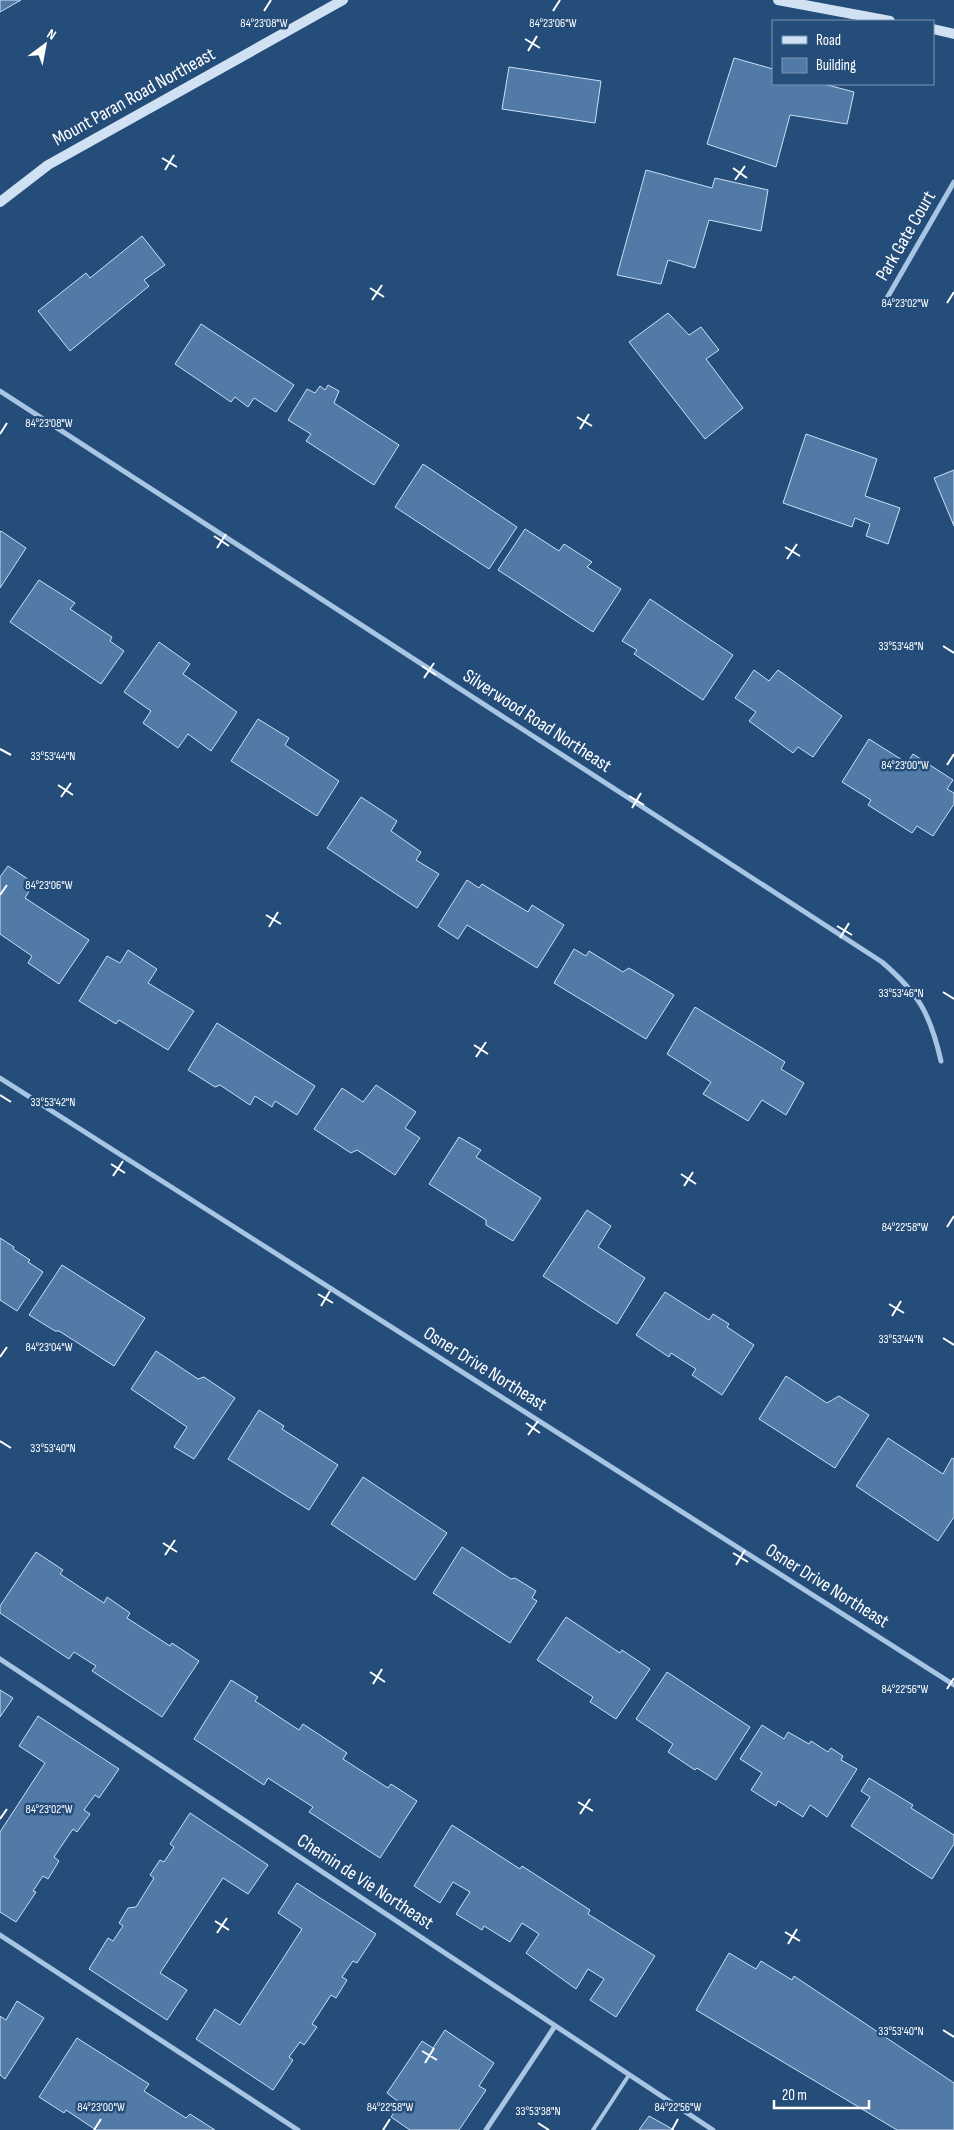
<svg xmlns="http://www.w3.org/2000/svg" width="954" height="2130" font-family="'Sofia Sans Condensed',sans-serif">
<style>
.building{fill:#517aa6;stroke:#cbdff3}
.lines{fill:none;stroke-linecap:round;stroke-linejoin:round}
.lane{stroke:#a8c5e4;stroke-width:4}
.street{stroke:#a8c5e4;stroke-width:5}
.secondary{stroke:#d1e1f4;stroke-width:10}
.ticks{fill:none;stroke:#fff;stroke-width:2}
.labels{text-anchor:middle;dominant-baseline:central;stroke-width:5;stroke-linejoin:round;paint-order:stroke}
.street-label{font-size:19px;fill:#fff;stroke:#254d7a}
.ticks-label{font-size:12px;text-anchor:middle;fill:#fff;stroke:#254d7a;stroke-width:5;stroke-linejoin:round;paint-order:stroke}
</style>
<rect width="100%" height="100%" fill="#254d7a"/>
<g class="building">
<path d="M 0,0 L 21,0 L 0,12 Z"/>
<path d="M 734,58 L 773,69 L 773,84 L 824,84 L 854,92 L 847,124 L 790,115 L 776,167 L 707,144 Z"/>
<path d="M 509,67 L 601,81 L 595,123 L 502,109 Z"/>
<path d="M 646,170 L 712,188 L 715,178 L 768,190 L 761,231 L 709,220 L 695,268 L 668,260 L 661,284 L 617,275 Z"/>
<path d="M 142,236 L 165,265 L 144,280 L 149,286 L 70,351 L 38,311 L 86,273 L 90,278 Z"/>
<path d="M 668,313 L 689,335 L 701,327 L 719,350 L 706,359 L 743,408 L 705,439 L 629,342 Z"/>
<path d="M 201,324 L 294,385 L 276,412 L 254,398 L 248,407 L 235,397 L 231,402 L 175,364 Z"/>
<path d="M 328,385 L 339,391 L 334,403 L 399,445 L 374,485 L 306,441 L 311,434 L 288,420 L 307,389 L 315,393 L 320,386 L 325,390 Z"/>
<path d="M 806,434 L 877,459 L 865,496 L 900,508 L 888,544 L 866,536 L 870,524 L 855,518 L 852,527 L 783,503 Z"/>
<path d="M 423,464 L 517,527 L 489,569 L 395,507 Z"/>
<path d="M 954,470 L 954,526 L 934,478 Z"/>
<path d="M 525,529 L 559,551 L 564,544 L 592,562 L 587,567 L 621,589 L 593,632 L 498,570 Z"/>
<path d="M 1,531 L 26,548 L 0,588 L 0,532 Z"/>
<path d="M 39,580 L 75,603 L 70,609 L 112,637 L 110,641 L 124,651 L 101,684 L 10,622 Z"/>
<path d="M 650,599 L 733,655 L 703,700 L 634,654 L 637,650 L 622,641 Z"/>
<path d="M 159,642 L 190,664 L 183,674 L 237,712 L 211,751 L 188,734 L 178,748 L 143,723 L 151,711 L 124,692 Z"/>
<path d="M 754,670 L 769,681 L 778,670 L 842,716 L 813,757 L 798,747 L 793,753 L 749,721 L 756,712 L 735,698 Z"/>
<path d="M 258,719 L 289,738 L 285,745 L 339,781 L 317,816 L 231,761 Z"/>
<path d="M 869,739 L 907,763 L 913,754 L 953,780 L 947,789 L 954,793 L 954,804 L 933,836 L 917,826 L 912,833 L 868,805 L 871,800 L 842,782 Z"/>
<path d="M 361,797 L 397,821 L 391,831 L 421,852 L 416,860 L 439,874 L 417,908 L 327,848 Z"/>
<path d="M 8,866 L 34,883 L 25,898 L 89,940 L 59,984 L 28,963 L 32,956 L 0,934 L 0,877 Z"/>
<path d="M 467,880 L 479,888 L 482,884 L 528,912 L 532,905 L 564,925 L 537,968 L 467,925 L 458,939 L 438,926 Z"/>
<path d="M 574,949 L 586,956 L 589,951 L 623,972 L 629,968 L 674,995 L 646,1039 L 554,983 Z"/>
<path d="M 128,950 L 157,969 L 148,983 L 194,1011 L 168,1050 L 119,1020 L 116,1024 L 79,1001 L 107,956 L 120,963 Z"/>
<path d="M 695,1007 L 785,1062 L 781,1069 L 804,1083 L 786,1115 L 762,1100 L 748,1121 L 703,1094 L 711,1082 L 667,1054 Z"/>
<path d="M 217,1023 L 315,1086 L 297,1115 L 275,1101 L 272,1107 L 255,1096 L 250,1105 L 220,1085 L 215,1087 L 188,1070 Z"/>
<path d="M 376,1085 L 416,1112 L 405,1128 L 420,1138 L 395,1175 L 357,1150 L 351,1153 L 314,1129 L 342,1088 L 363,1102 Z"/>
<path d="M 459,1137 L 481,1150 L 476,1157 L 541,1198 L 513,1241 L 486,1225 L 486,1220 L 429,1184 Z"/>
<path d="M 587,1210 L 611,1226 L 598,1247 L 645,1278 L 617,1324 L 543,1276 Z"/>
<path d="M 0,1238 L 14,1247 L 13,1249 L 30,1260 L 28,1262 L 43,1272 L 17,1311 L 0,1300 Z"/>
<path d="M 62,1265 L 145,1318 L 114,1366 L 59,1331 L 55,1331 L 29,1315 Z"/>
<path d="M 665,1292 L 709,1320 L 713,1314 L 729,1324 L 727,1327 L 754,1345 L 722,1395 L 692,1375 L 696,1369 L 671,1353 L 669,1357 L 636,1335 Z"/>
<path d="M 156,1351 L 198,1379 L 204,1377 L 235,1398 L 194,1459 L 174,1447 L 187,1427 L 131,1389 Z"/>
<path d="M 786,1376 L 827,1403 L 839,1396 L 869,1415 L 835,1468 L 759,1419 Z"/>
<path d="M 259,1410 L 284,1426 L 282,1429 L 338,1465 L 309,1510 L 228,1459 Z"/>
<path d="M 888,1438 L 943,1474 L 952,1458 L 954,1459 L 954,1517 L 938,1541 L 856,1486 Z"/>
<path d="M 363,1477 L 447,1533 L 415,1580 L 331,1524 Z"/>
<path d="M 462,1547 L 511,1579 L 515,1578 L 536,1591 L 532,1598 L 537,1601 L 510,1643 L 433,1593 Z"/>
<path d="M 36,1552 L 63,1570 L 60,1574 L 104,1603 L 107,1597 L 130,1613 L 127,1618 L 170,1646 L 172,1643 L 199,1661 L 162,1717 L 92,1671 L 96,1666 L 74,1652 L 69,1659 L 0,1613 L 0,1606 Z"/>
<path d="M 566,1617 L 620,1653 L 622,1650 L 650,1669 L 616,1719 L 590,1702 L 593,1697 L 537,1660 Z"/>
<path d="M 667,1672 L 750,1727 L 716,1780 L 697,1768 L 695,1770 L 668,1752 L 673,1744 L 636,1719 Z"/>
<path d="M 231,1680 L 258,1697 L 255,1701 L 299,1730 L 303,1724 L 347,1753 L 343,1759 L 388,1788 L 391,1784 L 417,1801 L 380,1858 L 309,1812 L 313,1807 L 268,1778 L 264,1785 L 194,1739 Z"/>
<path d="M 0,1690 L 13,1698 L 0,1717 Z"/>
<path d="M 38,1716 L 119,1769 L 99,1798 L 95,1795 L 84,1810 L 90,1814 L 77,1832 L 73,1829 L 54,1857 L 59,1861 L 48,1879 L 43,1876 L 33,1891 L 36,1892 L 16,1922 L 0,1912 L 0,1832 L 45,1763 L 19,1746 Z"/>
<path d="M 762,1725 L 784,1739 L 788,1732 L 809,1744 L 811,1741 L 828,1752 L 831,1748 L 843,1756 L 841,1760 L 857,1769 L 827,1817 L 810,1805 L 803,1817 L 778,1801 L 776,1806 L 751,1790 L 762,1773 L 740,1759 Z"/>
<path d="M 869,1778 L 913,1805 L 911,1808 L 954,1835 L 954,1844 L 932,1879 L 851,1826 L 870,1797 L 861,1791 Z"/>
<path d="M 190,1813 L 268,1865 L 248,1894 L 223,1878 L 160,1973 L 187,1990 L 167,2020 L 89,1969 L 108,1938 L 113,1941 L 123,1926 L 119,1923 L 128,1908 L 136,1907 L 154,1878 L 150,1875 L 160,1860 L 164,1862 L 174,1847 L 170,1844 Z"/>
<path d="M 452,1825 L 520,1869 L 522,1866 L 590,1910 L 588,1914 L 655,1956 L 616,2017 L 590,2000 L 604,1979 L 588,1969 L 576,1989 L 526,1953 L 539,1934 L 522,1923 L 510,1942 L 484,1926 L 482,1930 L 456,1914 L 470,1892 L 453,1882 L 440,1903 L 414,1886 Z"/>
<path d="M 297,1883 L 376,1934 L 357,1963 L 353,1961 L 342,1977 L 347,1980 L 336,1998 L 331,1995 L 312,2024 L 317,2027 L 304,2045 L 300,2042 L 289,2057 L 293,2060 L 273,2090 L 196,2039 L 215,2009 L 240,2025 L 302,1929 L 278,1913 Z"/>
<path d="M 729,1953 L 756,1969 L 761,1961 L 792,1980 L 794,1976 L 954,2083 L 954,2130 L 897,2130 L 696,2010 Z"/>
<path d="M 17,2001 L 44,2018 L 5,2079 L 0,2075 L 0,2016 L 6,2020 Z"/>
<path d="M 445,2030 L 494,2063 L 479,2086 L 486,2090 L 459,2130 L 410,2130 L 391,2117 L 400,2103 L 387,2093 L 422,2041 L 433,2048 Z"/>
<path d="M 77,2038 L 149,2084 L 144,2091 L 186,2118 L 190,2114 L 215,2130 L 96,2130 L 66,2110 L 64,2113 L 39,2097 Z"/>
<path d="M 649,2116 L 674,2130 L 639,2130 Z"/>
</g>
<g class="lines">
<path class="lane" d="M 593,2130 L 629,2075"/>
<g class="street">
<path d="M 883,305 L 954,182"/>
<path d="M 0,391 L 882,962 C 919,994 930,1013 941,1061"/>
<path d="M 0,1078 L 954,1685"/>
<path d="M 0,1659 L 713,2130"/>
<path d="M 0,1935 L 298,2130"/>
<path d="M 486,2130 L 555,2026"/>
</g>
<g class="secondary">
<path d="M 778,0 L 890,21"/>
<path d="M 933,29 L 954,34"/>
<path d="M 0,202 L 48,165 L 343,0"/>
</g>
</g>
<path class="ticks" d="M 264,11 L 271,0M 553,11 L 560,0M 525,39 L 540,48M 528,51 L 537,36M 162,158 L 177,167M 733,168 L 747,178M 165,170 L 174,155M 735,180 L 745,166M 370,288 L 384,297M 372,300 L 382,285M 947,303 L 954,292M 577,417 L 592,426M 580,429 L 589,414M 0,434 L 7,423M 214,536 L 229,546M 785,547 L 800,556M 217,548 L 226,534M 787,559 L 797,544M 943,646 L 954,653M 422,666 L 436,675M 424,678 L 434,663M 0,749 L 11,755M 947,765 L 954,754M 58,785 L 73,795M 629,796 L 644,805M 61,797 L 71,783M 632,808 L 641,793M 0,895 L 7,885M 266,915 L 281,924M 837,926 L 852,935M 269,927 L 278,912M 840,938 L 849,923M 943,992 L 954,999M 474,1045 L 488,1054M 476,1057 L 486,1042M 0,1095 L 11,1102M 111,1164 L 125,1173M 681,1174 L 696,1184M 113,1176 L 123,1161M 684,1186 L 693,1172M 947,1227 L 954,1216M 318,1294 L 333,1303M 889,1304 L 904,1313M 321,1306 L 330,1291M 892,1316 L 901,1301M 943,1338 L 954,1345M 0,1357 L 7,1347M 526,1423 L 540,1433M 528,1435 L 538,1421M 0,1441 L 11,1448M 163,1543 L 177,1552M 733,1553 L 748,1562M 165,1555 L 175,1540M 736,1565 L 745,1550M 370,1672 L 385,1682M 373,1684 L 382,1669M 947,1689 L 954,1678M 578,1802 L 593,1811M 580,1814 L 590,1799M 0,1819 L 7,1809M 215,1921 L 229,1930M 785,1932 L 800,1941M 217,1933 L 227,1918M 788,1944 L 797,1929M 943,2030 L 954,2037M 422,2051 L 437,2060M 425,2063 L 434,2048M 538,2123 L 549,2130M 94,2130 L 101,2119M 383,2130 L 390,2119M 672,2130 L 678,2119"/>
<g class="labels">
<g class="street-label">
<text transform="translate(134 97) rotate(-29)">Mount Paran Road Northeast</text>
<text transform="translate(906 236) rotate(-60)">Park Gate Court</text>
<text transform="translate(537 721) rotate(33)">Silverwood Road Northeast</text>
<text transform="translate(485 1369) rotate(32)">Osner Drive Northeast</text>
<text transform="translate(827 1586) rotate(32)">Osner Drive Northeast</text>
<text transform="translate(365 1882) rotate(33)">Chemin de Vie Northeast</text>
</g>
</g>
<g class="ticks-label">
<text x="264" y="27">84°23'08"W</text>
<text x="553" y="27">84°23'06"W</text>
<text x="905" y="307">84°23'02"W</text>
<text x="49" y="427">84°23'08"W</text>
<text x="901" y="650">33°53'48"N</text>
<text x="53" y="760">33°53'44"N</text>
<text x="905" y="769">84°23'00"W</text>
<text x="49" y="889">84°23'06"W</text>
<text x="901" y="997">33°53'46"N</text>
<text x="53" y="1106">33°53'42"N</text>
<text x="905" y="1231">84°22'58"W</text>
<text x="901" y="1343">33°53'44"N</text>
<text x="49" y="1351">84°23'04"W</text>
<text x="53" y="1452">33°53'40"N</text>
<text x="905" y="1693">84°22'56"W</text>
<text x="49" y="1813">84°23'02"W</text>
<text x="901" y="2035">33°53'40"N</text>
<text x="101" y="2111">84°23'00"W</text>
<text x="390" y="2111">84°22'58"W</text>
<text x="678" y="2111">84°22'56"W</text>
<text x="538" y="2115">33°53'38"N</text>
</g>
<rect x="772" y="20" width="162" height="65" fill="#254d7a" stroke="#7c94af"/>
<rect x="782" y="36" width="25" height="8" fill="#d1e1f4" stroke="#7c94af"/>
<text x="816" y="45" font-size="15" fill="#ffffff">Road</text>
<rect x="782" y="58" width="25" height="15" fill="#517aa6" stroke="#7c94af"/>
<text x="816" y="70" font-size="15" fill="#ffffff">Building</text>
<g transform="translate(45 45) rotate(32)" stroke="#254d7a" stroke-width="4" paint-order="stroke">
<path d="M0-4L9 19L0 12L-9 19Z" fill="#ffffff"/>
<text y="-8" font-size="14" font-weight="bold" text-anchor="middle" fill="#ffffff">N</text>
</g>
<path d="M774 2100v8h95v-8" fill="none" stroke="#ffffff" stroke-width="2.5"/>
<text x="782" y="2100" font-size="15" fill="#ffffff" stroke="#254d7a" stroke-width="4" paint-order="stroke">20 m</text>
</svg>
